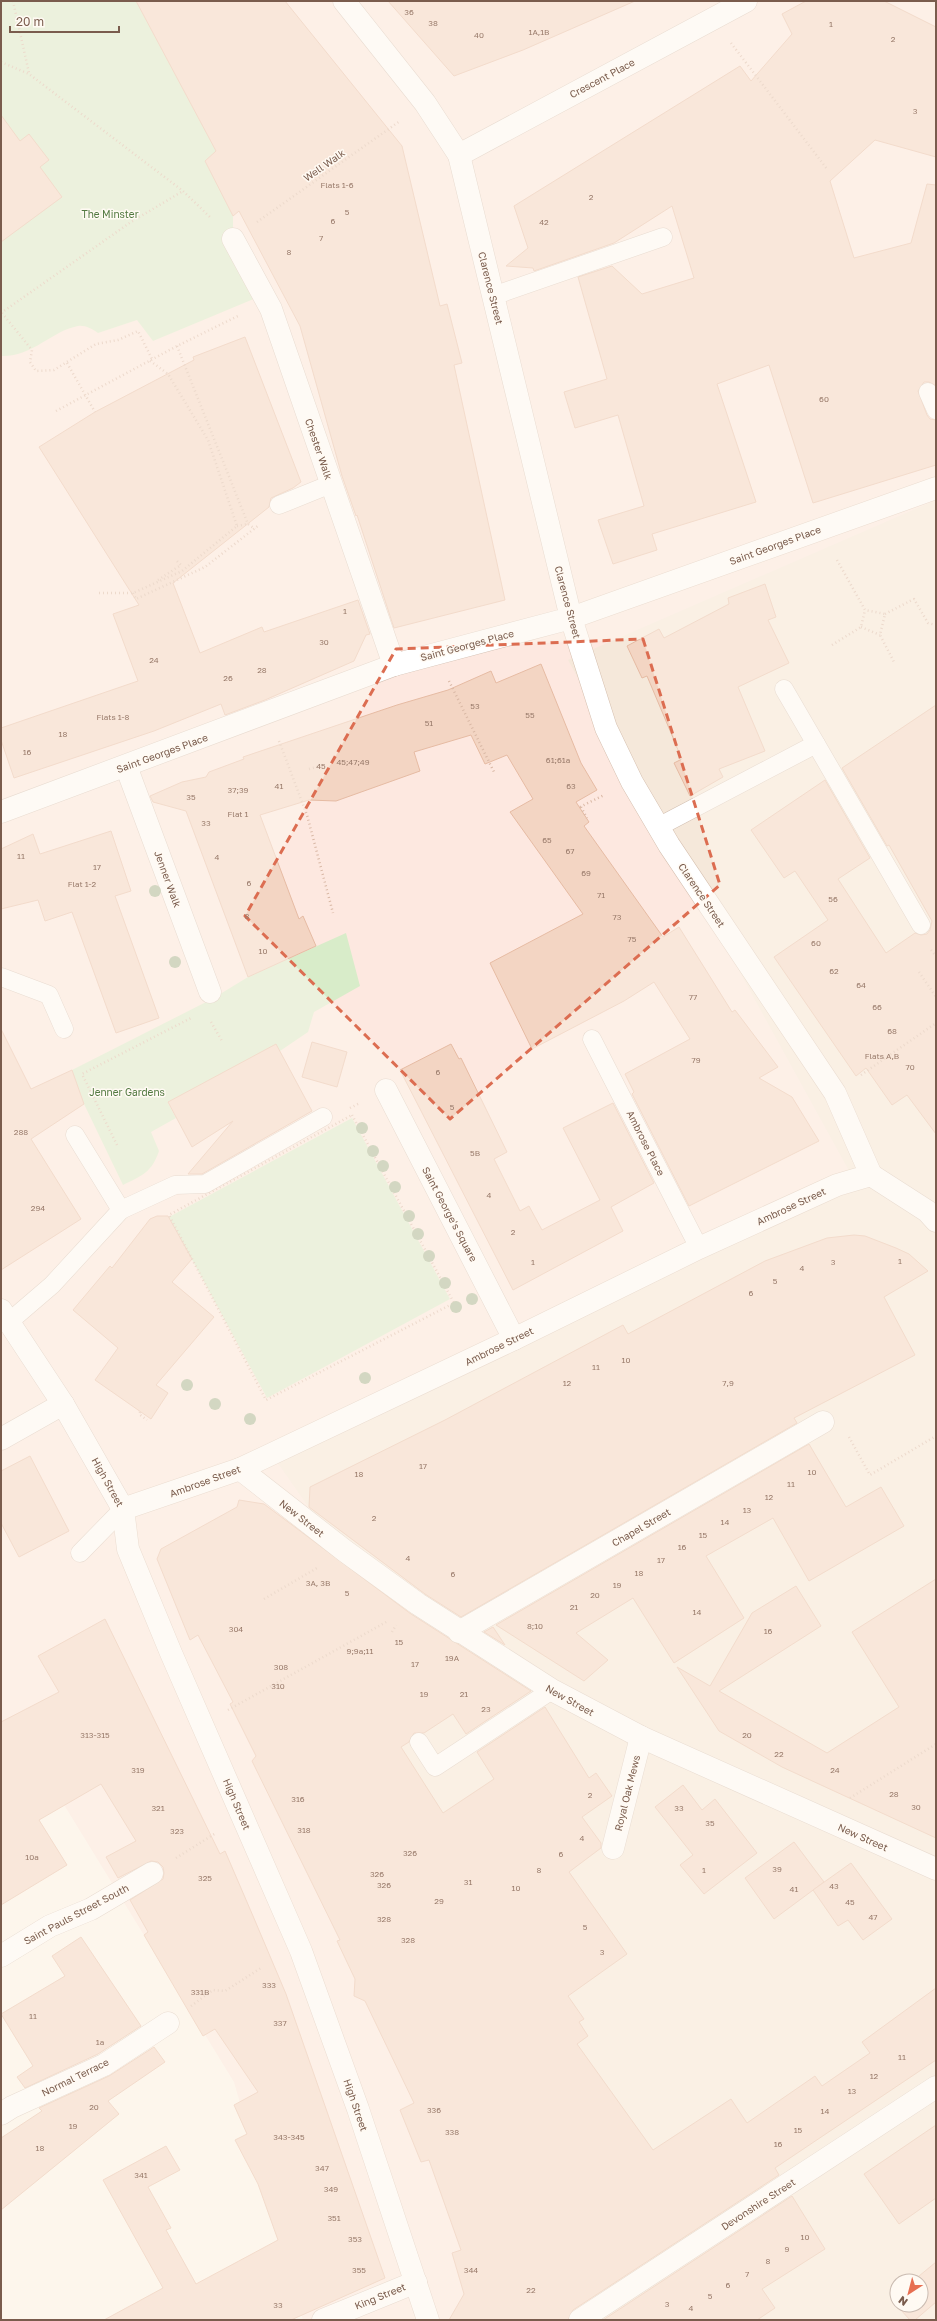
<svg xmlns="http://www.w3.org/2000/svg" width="937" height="2321" font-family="'Golos Text',sans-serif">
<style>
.residential{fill:#f5e8da;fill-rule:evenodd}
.commercial{fill:#fde8e0}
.green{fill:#d8ecc9}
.building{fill:#f3d5c3;stroke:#e6bba3}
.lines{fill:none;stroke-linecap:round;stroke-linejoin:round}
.lane-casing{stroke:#d1beb0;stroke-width:19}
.street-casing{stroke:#d1beb0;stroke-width:23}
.secondary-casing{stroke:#d6c0b0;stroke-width:23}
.path{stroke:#d9b8a5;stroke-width:2.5;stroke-dasharray:1 3;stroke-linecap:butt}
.lane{stroke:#fff;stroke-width:18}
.street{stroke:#fff;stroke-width:22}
.secondary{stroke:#fff;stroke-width:22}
.tree{fill:#a0b28e}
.marked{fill:none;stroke:#dc6d51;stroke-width:3;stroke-dasharray:8 5;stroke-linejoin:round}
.labels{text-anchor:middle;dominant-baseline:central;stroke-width:3;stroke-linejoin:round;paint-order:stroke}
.number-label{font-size:8px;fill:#987a6a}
.street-label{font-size:10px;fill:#7a5c4d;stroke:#fffaf3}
.park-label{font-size:10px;fill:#537a41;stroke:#fffaf3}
</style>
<rect width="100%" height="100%" fill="#fdf6ec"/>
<path class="residential" d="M 936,1 L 936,2320 L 458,2320 L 1,823 ZM 897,2281 L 921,2281 L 921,2305 L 897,2305 Z"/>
<path class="commercial" d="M 1,1 L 936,1 L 936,500 L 568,660 L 848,1169 L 277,1462 L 319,1522 L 245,1572 L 551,2320 L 303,2320 L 234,2082 L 58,1795 L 1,1822 Z"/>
<g class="green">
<path d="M 1,1 L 136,1 L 216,151 L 205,161 L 233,216 L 233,239 L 256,298 L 153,341 L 137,320 L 98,333 C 92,329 85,325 78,326 C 51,331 33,357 1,356 Z"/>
<path d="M 346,933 L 360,986 L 314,1012 L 308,1032 L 280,1051 L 276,1045 L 168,1103 L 176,1118 L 151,1132 L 159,1151 C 152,1172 142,1176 123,1185 L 84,1104 L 72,1070 L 212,999 L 248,977 Z"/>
<path d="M 352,1118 L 450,1299 L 267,1398 L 169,1217 Z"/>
</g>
<g class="building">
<path d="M 136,1 L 285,1 L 402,146 L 440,306 L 447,304 L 462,363 L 454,365 L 505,600 L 394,628 L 357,515 L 356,516 L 342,476 L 300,326 L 239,211 L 233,216 L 205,161 L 216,151 Z"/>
<path d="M 388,1 L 635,1 L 523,50 L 454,76 Z"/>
<path d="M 806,1 L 884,1 L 936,27 L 936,157 L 875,140 L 830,181 L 854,258 L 911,243 L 927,184 L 936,185 L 936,386 L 929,382 L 924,382 L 918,391 L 927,415 L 930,419 L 936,420 L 936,465 L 813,503 L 769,365 L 717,384 L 756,502 L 652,534 L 657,550 L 613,564 L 598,520 L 644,506 L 618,415 L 575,428 L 564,392 L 607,379 L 578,277 L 612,266 L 642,294 L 694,278 L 672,206 L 614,243 L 534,271 L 533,268 L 506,266 L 528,248 L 514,206 L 740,66 L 751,81 L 792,34 L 782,14 Z"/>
<path d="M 1,115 L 20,141 L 29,134 L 49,160 L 40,167 L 62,197 L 1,242 Z"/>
<path d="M 245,337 L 301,482 L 293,488 L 271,498 L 269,507 L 173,583 L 200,653 L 262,627 L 264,632 L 358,600 L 370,634 L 366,635 L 354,661 L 265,700 L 225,715 L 221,704 L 154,731 L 14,778 L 1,740 L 1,728 L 138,681 L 113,614 L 139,605 L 39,447 L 95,412 L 194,360 L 193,357 Z"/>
<path d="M 765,584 L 776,617 L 768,620 L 789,663 L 738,687 L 765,751 L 719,769 L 723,777 L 690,796 L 674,763 L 682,759 L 647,676 L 642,678 L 627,646 L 659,629 L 664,638 L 729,604 L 728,598 Z"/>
<path d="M 541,664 L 581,763 L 597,790 L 576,802 L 589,822 L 584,826 L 663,937 L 679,927 L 732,1012 L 735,1010 L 778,1067 L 759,1078 L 792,1097 L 819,1141 L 689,1206 L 632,1094 L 634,1092 L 625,1074 L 690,1039 L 654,982 L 624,1001 L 532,1049 L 490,963 L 583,914 L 510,812 L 533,799 L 507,755 L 485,764 L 471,735 L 414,752 L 420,771 L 336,801 L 309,800 L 260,815 L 299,919 L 303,916 L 316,946 L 248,977 L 186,811 L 153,802 L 150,796 L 182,782 L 206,777 L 209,772 L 244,759 L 243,757 L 397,705 L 448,690 L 491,671 L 496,683 Z"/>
<path d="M 936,705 L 936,1134 L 907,1095 L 892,1105 L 866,1068 L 856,1076 L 774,957 L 828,920 L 795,871 L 784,878 L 751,830 L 825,780 L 870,858 L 838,879 L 886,953 L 915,933 L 921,935 L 927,934 L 930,930 L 932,921 L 889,845 L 887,846 L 842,768 Z"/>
<path d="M 111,831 L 131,891 L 115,896 L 159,1018 L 116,1033 L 72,912 L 45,921 L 38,900 L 1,909 L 1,849 L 33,834 L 40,854 Z"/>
<path d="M 1,1029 L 31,1089 L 72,1070 L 84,1104 L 31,1139 L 81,1219 L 1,1270 Z"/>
<path d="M 312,1042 L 347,1052 L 337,1087 L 302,1077 Z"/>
<path d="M 276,1044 L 312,1111 L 202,1174 L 188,1174 L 233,1121 L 192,1147 L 168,1102 Z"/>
<path d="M 451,1044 L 459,1059 L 461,1058 L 507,1152 L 494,1159 L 520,1211 L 529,1206 L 542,1230 L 600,1200 L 563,1128 L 613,1103 L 654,1183 L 611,1207 L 623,1231 L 513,1290 L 400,1070 Z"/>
<path d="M 157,1216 L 168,1216 L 192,1259 L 172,1282 L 214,1317 L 156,1385 L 168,1393 L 151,1419 L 95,1380 L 118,1348 L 73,1310 L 110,1266 L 112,1268 L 150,1219 Z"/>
<path d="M 854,1235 L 865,1236 L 896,1248 L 909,1254 L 928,1271 L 884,1297 L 915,1355 L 794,1418 L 797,1423 L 461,1617 L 425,1594 L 309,1507 L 310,1487 L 445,1420 L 623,1325 L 628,1334 L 765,1261 L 827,1238 Z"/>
<path d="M 809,1444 L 846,1507 L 881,1487 L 904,1526 L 809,1581 L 773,1518 L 706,1556 L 744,1618 L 674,1663 L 633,1598 L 576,1633 L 608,1660 L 584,1681 L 496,1625 Z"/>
<path d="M 30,1456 L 69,1531 L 19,1557 L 1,1523 L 1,1471 Z"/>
<path d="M 239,1500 L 264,1504 L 411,1614 L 531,1691 L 466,1734 L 453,1714 L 424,1733 L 414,1733 L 409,1742 L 401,1747 L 443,1813 L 494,1779 L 477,1752 L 545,1707 L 589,1778 L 596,1773 L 612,1796 L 582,1817 L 601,1843 L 601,1848 L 569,1872 L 627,1954 L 568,1996 L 584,2019 L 579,2022 L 588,2036 L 577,2044 L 653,2150 L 731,2099 L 747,2123 L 815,2076 L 822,2086 L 870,2053 L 862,2042 L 936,1988 L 936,2060 L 775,2168 L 779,2175 L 573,2310 L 568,2320 L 449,2320 L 464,2294 L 452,2253 L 461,2250 L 429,2160 L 421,2162 L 400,2110 L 414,2103 L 365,2001 L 354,1996 L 355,1979 L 337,1941 L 340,1940 L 252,1761 L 256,1756 L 230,1704 L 233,1702 L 198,1635 L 190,1640 L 157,1559 L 161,1549 L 237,1507 Z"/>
<path d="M 936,1579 L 936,1838 L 782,1767 L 719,1731 L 677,1667 L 710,1686 L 752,1613 L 796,1586 L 821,1626 L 719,1691 L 827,1753 L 899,1707 L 852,1632 Z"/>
<path d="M 105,1619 L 220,1854 L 225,1851 L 253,1916 L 286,1994 L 385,2278 L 291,2320 L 104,2320 L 163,2288 L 103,2180 L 166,2146 L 180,2170 L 148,2187 L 171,2228 L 166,2230 L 196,2284 L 278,2240 L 258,2184 L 235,2140 L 247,2134 L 234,2105 L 258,2092 L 215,2029 L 203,2036 L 144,1935 L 148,1932 L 130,1900 L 163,1879 L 164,1873 L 163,1867 L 158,1862 L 151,1861 L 118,1878 L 106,1857 L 136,1841 L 101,1784 L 39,1820 L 67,1865 L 1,1905 L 1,1722 L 59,1692 L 38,1656 Z"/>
<path d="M 493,1627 L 505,1645 L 484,1632 Z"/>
<path d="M 683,1785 L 702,1810 L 715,1799 L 757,1853 L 704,1894 L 680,1865 L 693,1855 L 655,1807 Z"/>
<path d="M 794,1842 L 824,1882 L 774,1919 L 745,1878 Z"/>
<path d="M 851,1863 L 892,1919 L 863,1940 L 848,1920 L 838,1926 L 813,1890 Z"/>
<path d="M 81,1937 L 141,2026 L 98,2054 L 25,2088 L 17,2077 L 33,2066 L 1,2014 L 65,1976 L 52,1956 Z"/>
<path d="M 154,2047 L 165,2062 L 108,2101 L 119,2114 L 1,2210 L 1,2138 L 42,2111 L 39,2108 L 109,2076 Z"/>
<path d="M 936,2125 L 936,2198 L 899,2224 L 864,2174 Z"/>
<path d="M 792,2196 L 825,2249 L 762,2289 L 775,2308 L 757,2320 L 603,2320 Z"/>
<path d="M 936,2262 L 936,2302 L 915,2320 L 910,2320 L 891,2299 L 897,2294 L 897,2305 L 921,2305 L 921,2281 L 913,2281 Z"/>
</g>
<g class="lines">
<g class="lane-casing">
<g id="lane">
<path d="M 493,296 L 663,237"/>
<path d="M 928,392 L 936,410"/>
<path d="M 279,505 L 331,484"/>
<path d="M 784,689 L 816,744"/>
<path d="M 658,827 L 816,744 L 921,925"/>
<path d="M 1,977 L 49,995 L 64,1029"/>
<path d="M 592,1039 L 699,1248"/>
<path d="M 75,1135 L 121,1210 L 175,1185 L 205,1184 L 323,1117"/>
<path d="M 10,1321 L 52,1285 L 121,1210"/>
<path d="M 80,1553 L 123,1509"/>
<path d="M 419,1742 L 435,1767 L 552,1690"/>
</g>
</g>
<g class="street-casing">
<g id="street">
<path d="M 459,155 L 746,1"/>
<path d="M 233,239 L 271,309 L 394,665"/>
<path d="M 126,766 L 210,992"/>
<path d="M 1,812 L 394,665 L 571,618 L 459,155 L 425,103 L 344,1"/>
<path d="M 386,1090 L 514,1339"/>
<path d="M 871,1175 L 927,1211 L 936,1221"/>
<path d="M 1,1310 L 63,1404 L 123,1509"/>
<path d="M 1,1439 L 63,1404"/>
<path d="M 240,1469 L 345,1551 L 418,1604 L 552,1690 L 641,1737 L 936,1869"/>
<path d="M 459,1632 L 823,1422"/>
<path d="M 613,1848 L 641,1737"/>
<path d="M 1,1956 L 50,1926 L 91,1909 L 152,1873"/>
<path d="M 1,2114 L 12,2107 L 104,2065 L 168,2023"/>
<path d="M 323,2320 L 416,2282"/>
<path d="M 580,2320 L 936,2087"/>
</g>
</g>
<g class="secondary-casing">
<path id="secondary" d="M 428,2320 L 358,2109 L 301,1951 L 171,1653 L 128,1549 L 123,1509 L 240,1469 L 514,1339 L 699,1248 L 837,1185 L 871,1175 L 835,1093 L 669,845 L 632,782 L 606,728 L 571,618 L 936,488"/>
</g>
<g class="path">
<path d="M 13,1 L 29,73"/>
<path d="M 731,43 L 827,169"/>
<path d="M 1,62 L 29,74 L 183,191 L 211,218"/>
<path d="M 257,222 L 400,121"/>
<path d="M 1,313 L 131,222 L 183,191"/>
<path d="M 2,313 L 32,350 L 30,362 L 36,371 L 54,370 L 96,344 L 118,340 L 138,331 L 152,359"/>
<path d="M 177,346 L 248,524 L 255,529"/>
<path d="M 67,363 L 95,412"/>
<path d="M 56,411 L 177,346 L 240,315"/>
<path d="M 237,526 L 248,524"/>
<path d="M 837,560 L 865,610 L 885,614 L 880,635 L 894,662"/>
<path d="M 158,580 L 181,565 L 177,561"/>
<path d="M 99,593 L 133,593 L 182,571 L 237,526 L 208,440 L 168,374 L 149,360"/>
<path d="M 133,593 L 136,599 L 205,567 L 259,525"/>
<path d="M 885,614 L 914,599 L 928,623 L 936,625"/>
<path d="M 861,627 L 880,635"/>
<path d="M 832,645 L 861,627 L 865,610"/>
<path d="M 449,681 L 495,774"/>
<path d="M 279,741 L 307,815 L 333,913"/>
<path d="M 309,769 L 321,766"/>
<path d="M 580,807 L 604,795"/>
<path d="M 581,807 L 587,818"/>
<path d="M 931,950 L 936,956"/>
<path d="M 919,972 L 936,997"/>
<path d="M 211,1022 L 222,1041"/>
<path d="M 861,1075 L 936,1023"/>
<path d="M 350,1108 L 360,1103"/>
<path d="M 352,1115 L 454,1303 L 266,1400 L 169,1215 Z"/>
<path d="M 117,1145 L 82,1074 L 193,1017"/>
<path d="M 140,1412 L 139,1414 L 147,1420"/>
<path d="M 849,1437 L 870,1475 L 936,1436"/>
<path d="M 264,1599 L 317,1568"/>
<path d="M 392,1632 L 396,1625"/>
<path d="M 228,1710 L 388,1621"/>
<path d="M 850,1798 L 936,1744"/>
<path d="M 176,1858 L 216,1833"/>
<path d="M 191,2006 L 213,1990 L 225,1991 L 261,1968"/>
</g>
<use href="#lane" class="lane"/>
<use href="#street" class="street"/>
<use href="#secondary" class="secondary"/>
</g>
<g class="tree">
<circle cx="155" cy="891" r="6"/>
<circle cx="175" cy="962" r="6"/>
<circle cx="362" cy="1128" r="6"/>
<circle cx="373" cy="1151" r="6"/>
<circle cx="383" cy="1166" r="6"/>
<circle cx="395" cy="1187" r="6"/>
<circle cx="409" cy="1216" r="6"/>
<circle cx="418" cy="1234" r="6"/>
<circle cx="429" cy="1256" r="6"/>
<circle cx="445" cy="1283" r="6"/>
<circle cx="472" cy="1299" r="6"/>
<circle cx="456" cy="1307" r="6"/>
<circle cx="365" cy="1378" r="6"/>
<circle cx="187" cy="1385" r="6"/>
<circle cx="215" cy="1404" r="6"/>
<circle cx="250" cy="1419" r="6"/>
</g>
<path d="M0 0H937V2321H0ZM 643,639 L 720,885 L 450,1119 L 245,916 L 396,649 Z" fill="#fdf6ec" fill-opacity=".55" fill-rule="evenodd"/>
<path class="marked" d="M 643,639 L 720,885 L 450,1119 L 245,916 L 396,649 Z"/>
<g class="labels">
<g class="number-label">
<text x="409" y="12">36</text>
<text x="433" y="23">38</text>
<text x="831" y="24">1</text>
<text x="539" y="32">1A,1B</text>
<text x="479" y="35">40</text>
<text x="893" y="39">2</text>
<text x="915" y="111">3</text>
<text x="337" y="185">Flats 1-6</text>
<text x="591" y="197">2</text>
<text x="347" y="212">5</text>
<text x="333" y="221">6</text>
<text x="544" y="222">42</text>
<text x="321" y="238">7</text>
<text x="289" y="252">8</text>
<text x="824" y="399">60</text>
<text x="345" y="611">1</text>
<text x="324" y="642">30</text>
<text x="154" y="660">24</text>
<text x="262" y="670">28</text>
<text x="228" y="678">26</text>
<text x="475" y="706">53</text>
<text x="530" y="715">55</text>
<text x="113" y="717">Flats 1-8</text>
<text x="429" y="723">51</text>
<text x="63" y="734">18</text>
<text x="27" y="752">16</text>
<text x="558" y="760">61;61a</text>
<text x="353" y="762">45;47;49</text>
<text x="321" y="766">45</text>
<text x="279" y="786">41</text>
<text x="571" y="786">63</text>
<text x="238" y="790">37;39</text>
<text x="191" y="797">35</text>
<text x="238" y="814">Flat 1</text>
<text x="206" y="823">33</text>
<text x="547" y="840">65</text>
<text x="570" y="851">67</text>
<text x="21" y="856">11</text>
<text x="217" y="857">4</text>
<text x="97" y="867">17</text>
<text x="586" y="873">69</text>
<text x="249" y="883">6</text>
<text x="82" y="884">Flat 1-2</text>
<text x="601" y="895">71</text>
<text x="833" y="899">56</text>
<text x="247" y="916">8</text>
<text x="617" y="917">73</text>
<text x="632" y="939">75</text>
<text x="816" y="943">60</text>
<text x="263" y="951">10</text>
<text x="834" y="971">62</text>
<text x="861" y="985">64</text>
<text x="693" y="997">77</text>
<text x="877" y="1007">66</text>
<text x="892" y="1031">68</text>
<text x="882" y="1056">Flats A,B</text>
<text x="696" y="1060">79</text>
<text x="910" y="1067">70</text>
<text x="438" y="1072">6</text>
<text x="452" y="1107">5</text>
<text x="21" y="1132">288</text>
<text x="475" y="1153">5B</text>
<text x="489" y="1195">4</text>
<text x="38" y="1208">294</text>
<text x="513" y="1232">2</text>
<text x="900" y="1261">1</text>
<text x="533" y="1262">1</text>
<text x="833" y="1262">3</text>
<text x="802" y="1268">4</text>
<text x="775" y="1281">5</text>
<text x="751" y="1293">6</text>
<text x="626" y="1360">10</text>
<text x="596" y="1367">11</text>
<text x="567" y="1383">12</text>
<text x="728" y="1383">7,9</text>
<text x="423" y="1466">17</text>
<text x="812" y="1472">10</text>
<text x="359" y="1474">18</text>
<text x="791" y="1484">11</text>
<text x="769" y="1497">12</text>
<text x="747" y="1510">13</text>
<text x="374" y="1518">2</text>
<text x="725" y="1522">14</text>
<text x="703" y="1535">15</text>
<text x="682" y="1547">16</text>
<text x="408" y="1558">4</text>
<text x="661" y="1560">17</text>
<text x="639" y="1573">18</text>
<text x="453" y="1574">6</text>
<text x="318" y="1583">3A, 3B</text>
<text x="617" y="1585">19</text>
<text x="347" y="1593">5</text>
<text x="595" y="1595">20</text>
<text x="574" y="1607">21</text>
<text x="697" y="1612">14</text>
<text x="535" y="1626">8;10</text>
<text x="236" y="1629">304</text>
<text x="768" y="1631">16</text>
<text x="399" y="1642">15</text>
<text x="360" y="1651">9;9a;11</text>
<text x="452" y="1658">19A</text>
<text x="415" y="1664">17</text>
<text x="281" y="1667">308</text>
<text x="278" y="1686">310</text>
<text x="424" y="1694">19</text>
<text x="464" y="1694">21</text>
<text x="486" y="1709">23</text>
<text x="95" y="1735">313-315</text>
<text x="747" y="1735">20</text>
<text x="779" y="1754">22</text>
<text x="138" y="1770">319</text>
<text x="835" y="1770">24</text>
<text x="894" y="1794">28</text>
<text x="590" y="1795">2</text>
<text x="298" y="1799">316</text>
<text x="916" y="1807">30</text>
<text x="158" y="1808">321</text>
<text x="679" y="1808">33</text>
<text x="710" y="1823">35</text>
<text x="304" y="1830">318</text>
<text x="177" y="1831">323</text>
<text x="582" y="1838">4</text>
<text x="410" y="1853">326</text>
<text x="561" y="1854">6</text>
<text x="32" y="1857">10a</text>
<text x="777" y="1869">39</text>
<text x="539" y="1870">8</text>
<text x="704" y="1870">1</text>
<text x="377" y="1874">326</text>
<text x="205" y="1878">325</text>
<text x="468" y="1882">31</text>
<text x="384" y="1885">326</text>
<text x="834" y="1886">43</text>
<text x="516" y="1888">10</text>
<text x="794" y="1889">41</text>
<text x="439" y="1901">29</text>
<text x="850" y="1902">45</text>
<text x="873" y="1917">47</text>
<text x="384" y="1919">328</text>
<text x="585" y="1927">5</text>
<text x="408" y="1940">328</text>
<text x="602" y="1952">3</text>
<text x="269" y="1985">333</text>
<text x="200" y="1992">331B</text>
<text x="33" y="2016">11</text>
<text x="280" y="2023">337</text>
<text x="100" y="2042">1a</text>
<text x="902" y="2057">11</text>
<text x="874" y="2076">12</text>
<text x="852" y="2091">13</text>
<text x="94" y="2107">20</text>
<text x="434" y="2110">336</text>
<text x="825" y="2111">14</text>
<text x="73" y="2126">19</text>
<text x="798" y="2130">15</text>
<text x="452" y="2132">338</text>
<text x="289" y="2137">343-345</text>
<text x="778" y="2144">16</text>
<text x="40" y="2148">18</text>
<text x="322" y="2168">347</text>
<text x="141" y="2175">341</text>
<text x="331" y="2189">349</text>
<text x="334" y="2218">351</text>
<text x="805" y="2237">10</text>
<text x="355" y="2239">353</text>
<text x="787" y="2249">9</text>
<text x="768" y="2261">8</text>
<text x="359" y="2270">355</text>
<text x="471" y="2270">344</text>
<text x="747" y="2274">7</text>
<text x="728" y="2285">6</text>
<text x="531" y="2290">22</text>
<text x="710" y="2296">5</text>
<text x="667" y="2304">3</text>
<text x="278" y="2305">33</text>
<text x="691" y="2308">4</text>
</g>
<g class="street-label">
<text transform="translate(602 78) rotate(-28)">Crescent Place</text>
<text transform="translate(324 165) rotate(-35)">Well Walk</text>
<text transform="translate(491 288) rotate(76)">Clarence Street</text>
<text transform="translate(319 449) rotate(71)">Chester Walk</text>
<text transform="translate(775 545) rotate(-20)">Saint Georges Place</text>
<text transform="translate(568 602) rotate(75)">Clarence Street</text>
<text transform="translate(467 645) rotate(-15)">Saint Georges Place</text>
<text transform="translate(162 753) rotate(-20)">Saint Georges Place</text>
<text transform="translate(168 879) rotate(70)">Jenner Walk</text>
<text transform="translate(702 895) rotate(56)">Clarence Street</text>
<text transform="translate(646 1143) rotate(63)">Ambrose Place</text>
<text transform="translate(791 1206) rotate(-25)">Ambrose Street</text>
<text transform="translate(450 1214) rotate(62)">Saint George's Square</text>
<text transform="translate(499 1346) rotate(-26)">Ambrose Street</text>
<text transform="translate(205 1481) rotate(-20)">Ambrose Street</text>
<text transform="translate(108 1482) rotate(61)">High Street</text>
<text transform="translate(302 1518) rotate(38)">New Street</text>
<text transform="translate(641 1527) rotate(-30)">Chapel Street</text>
<text transform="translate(570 1700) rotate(29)">New Street</text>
<text transform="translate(627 1793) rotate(-76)">Royal Oak Mews</text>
<text transform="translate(237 1804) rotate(67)">High Street</text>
<text transform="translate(863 1837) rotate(24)">New Street</text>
<text transform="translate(76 1914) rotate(-28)">Saint Pauls Street South</text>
<text transform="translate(75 2077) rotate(-26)">Normal Terrace</text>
<text transform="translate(356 2105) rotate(71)">High Street</text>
<text transform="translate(758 2204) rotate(-33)">Devonshire Street</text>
<text transform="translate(380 2296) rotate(-22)">King Street</text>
</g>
<g class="park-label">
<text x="110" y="214">The Minster</text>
<text x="127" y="1092">Jenner Gardens</text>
</g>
</g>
<rect width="937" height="2321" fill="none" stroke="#7a5c4d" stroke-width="4"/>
<g transform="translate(909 2293) rotate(216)"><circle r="19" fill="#fffaf3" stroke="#cabbb1"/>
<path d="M0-3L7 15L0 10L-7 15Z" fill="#e76f51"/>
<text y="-6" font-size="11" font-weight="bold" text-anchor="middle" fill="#7a5c4d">N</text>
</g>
<path d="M10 26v6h109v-6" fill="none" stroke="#7a5c4d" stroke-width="2"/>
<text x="16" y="26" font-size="12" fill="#7a5c4d" stroke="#fffaf3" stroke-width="3" paint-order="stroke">20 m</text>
</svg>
